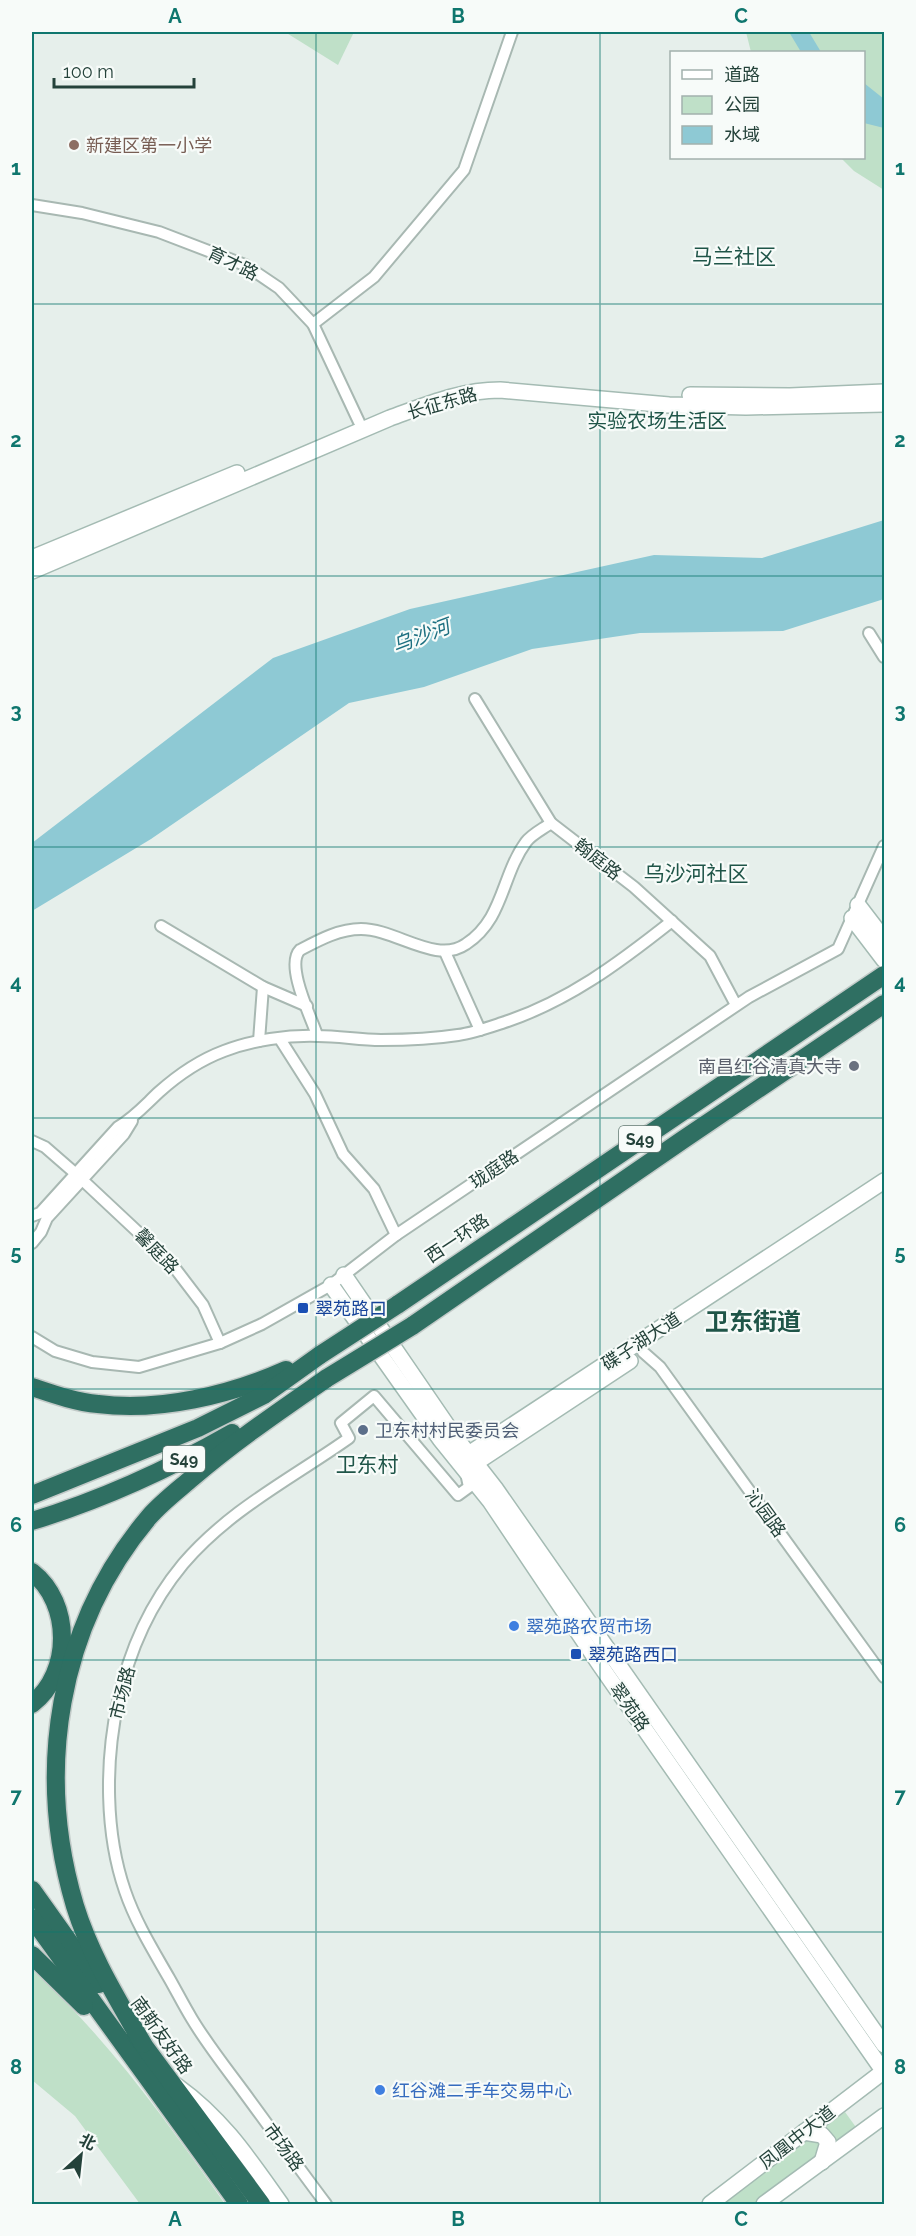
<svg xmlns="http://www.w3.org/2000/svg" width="916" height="2236" font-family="Raleway,'Noto Sans SC',sans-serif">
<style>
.green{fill:#bfe0c8}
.water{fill:#8ec9d4}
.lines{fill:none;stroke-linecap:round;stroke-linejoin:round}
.street-casing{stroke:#a8b8b2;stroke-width:14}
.secondary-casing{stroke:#a4bbb3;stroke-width:18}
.highway-casing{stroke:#c2cac8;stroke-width:21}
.street{stroke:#fff;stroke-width:10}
.secondary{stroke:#fff;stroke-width:15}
.highway{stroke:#2f6f62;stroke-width:18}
.highway-bridge-casing{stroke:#c2cac8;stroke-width:21;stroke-linecap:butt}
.highway-bridge{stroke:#2f6f62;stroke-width:18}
.grid{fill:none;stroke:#0f766e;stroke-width:1.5;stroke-opacity:0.55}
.education-dot{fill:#8d6e63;stroke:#f7fbf9;stroke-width:2}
.worship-dot{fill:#6b7280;stroke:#f7fbf9;stroke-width:2}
.transit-dot{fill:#1a4fb4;stroke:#f7fbf9;stroke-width:2}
.service-dot{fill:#5c6f8a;stroke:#f7fbf9;stroke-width:2}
.shop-dot{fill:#3f7fe0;stroke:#f7fbf9;stroke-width:2}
.labels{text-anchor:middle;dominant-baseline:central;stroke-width:4.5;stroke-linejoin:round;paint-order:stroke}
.shield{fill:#f7fbf9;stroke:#637a73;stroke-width:1.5}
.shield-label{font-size:16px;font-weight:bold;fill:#24423a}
.education-label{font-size:18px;fill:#785e54;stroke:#f7fbf9;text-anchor:start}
.street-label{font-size:18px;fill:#24423a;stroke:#f7fbf9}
.worship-label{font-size:18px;fill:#5b616d;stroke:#f7fbf9;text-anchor:end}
.transit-label{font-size:18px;fill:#164399;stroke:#f7fbf9;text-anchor:start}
.service-label{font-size:18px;fill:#4e5e75;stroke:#f7fbf9;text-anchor:start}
.shop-label{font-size:18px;fill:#366cbe;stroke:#f7fbf9;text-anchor:start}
.neighbourhood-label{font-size:20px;fill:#1f5548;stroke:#f7fbf9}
.water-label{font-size:20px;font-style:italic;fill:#1c6f80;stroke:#f7fbf9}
.quarter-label{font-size:21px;fill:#1f5548;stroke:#f7fbf9}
.district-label{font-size:24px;font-weight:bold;fill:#1f5548;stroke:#f7fbf9}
.neatline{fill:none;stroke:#0f766e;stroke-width:2}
.grid-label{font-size:20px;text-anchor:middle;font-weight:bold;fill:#0f766e}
</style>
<rect width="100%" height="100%" fill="#e6efeb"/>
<g class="green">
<path d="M 285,32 L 354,32 L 338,65 Z"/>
<path d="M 746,32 L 884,32 L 884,190 L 854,171 L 841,158 L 864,158 L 864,52 L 751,52 Z"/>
<path d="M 32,1970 C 107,2037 167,2122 225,2204 L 140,2204 L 75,2116 L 32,2080 Z"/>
<path d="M 845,2112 L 858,2130 L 758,2204 L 719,2204 Z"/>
</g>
<g class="water">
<path d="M 789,32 L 809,32 L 821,52 L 801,52 Z"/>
<path d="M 864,83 L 884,99 L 884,128 L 864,123 Z"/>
<path d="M 884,520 L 884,599 L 783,631 L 640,633 L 532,649 L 424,687 L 349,703 L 151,839 L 32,911 L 32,843 L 273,658 L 410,609 L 654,555 L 762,558 Z"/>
</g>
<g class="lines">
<g class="street-casing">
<g id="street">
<path d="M 32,205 L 82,213 L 159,232 L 245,265 L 279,288 L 313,324 L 359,422"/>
<path d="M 313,324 L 374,277 L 464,170 L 512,32"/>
<path d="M 869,633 L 884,657"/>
<path d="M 475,699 L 551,823 L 634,887 L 710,956 L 736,1005"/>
<path d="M 161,926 L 263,987 L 307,1006"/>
<path d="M 445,952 L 480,1030"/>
<path d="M 317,1035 C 311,1017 285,965 300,950 C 319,940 339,929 361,929 C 396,929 436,965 466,944 C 504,919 501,876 526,842 C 532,834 543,829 551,823"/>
<path d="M 280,1039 L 315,1094 L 343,1154 L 374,1189 L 396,1235"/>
<path d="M 259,1041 L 263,987"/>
<path d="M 32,1141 L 45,1147 L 76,1174 L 171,1263 L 203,1305 L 220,1343"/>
<path d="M 32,1216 L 40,1213 L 118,1127 C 135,1117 145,1105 159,1092 C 178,1075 200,1060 224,1051 C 252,1040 288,1035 318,1036 C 339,1036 360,1040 381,1040 C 407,1040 432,1039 458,1035 C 473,1033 487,1028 502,1023 C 567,1002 619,963 672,921"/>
<path d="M 32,1243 L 41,1232 L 47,1218 L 124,1134 L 132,1121"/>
<path d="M 32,1337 L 55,1351 L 92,1362 L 139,1367 L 220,1343 L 262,1324 L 331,1285 L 396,1235 L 749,997 L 838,949 L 884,846"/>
<path d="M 643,1352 L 660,1367 L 884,1677"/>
<path d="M 326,2204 C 298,2167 271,2129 243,2091 C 226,2068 207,2044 192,2019 C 184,2006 177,1992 169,1978 C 153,1950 136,1923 125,1891 C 105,1833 105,1762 118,1702 C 129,1651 149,1605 183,1564 C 230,1509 291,1479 349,1438 L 341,1423 L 374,1396 L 458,1495 L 469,1487 L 466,1473"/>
</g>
</g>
<g class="secondary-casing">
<g id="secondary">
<path d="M 690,395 L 790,396 L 884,392"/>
<path d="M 32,558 L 237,473"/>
<path d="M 32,571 L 390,418 C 426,405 461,390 500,390 L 669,405 L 746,407 L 884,404"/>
<path d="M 858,905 L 884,939"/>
<path d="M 852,918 L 884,960"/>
<path d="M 344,1275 L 453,1434 L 495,1488 L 884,2045"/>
<path d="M 331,1285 L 440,1439 L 490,1501 L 600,1665 L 884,2072"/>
<path d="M 461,1459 L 884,1181"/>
<path d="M 468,1468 L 630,1361"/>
<path d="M 177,2086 C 223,2119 249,2159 281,2204"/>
<path d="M 804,2132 L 822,2135 L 828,2142 L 822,2162"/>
<path d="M 710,2204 L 884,2071"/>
<path d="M 764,2204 L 884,2116"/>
</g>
</g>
<g class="highway-casing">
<g id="highway">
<path d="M 397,1305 L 884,975"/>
<path d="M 412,1326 L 684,1139 L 884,1004"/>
<path d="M 32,1387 C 53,1394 75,1402 98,1404 C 159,1412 230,1395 286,1370"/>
<path d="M 32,1495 L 198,1428 L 264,1395 L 320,1355"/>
<path d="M 32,1521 C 101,1500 169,1469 232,1433"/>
<path d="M 32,1572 C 72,1603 72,1673 32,1704"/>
<path d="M 32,1890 L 99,1984"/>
<path d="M 32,1918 L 239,2204"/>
<path d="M 32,1955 L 84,2006"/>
<path d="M 136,2035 L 261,2204"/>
<path d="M 143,2044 C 118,2000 90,1955 75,1906 C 35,1772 57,1626 149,1517 C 161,1503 178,1490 192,1478 C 235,1441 281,1410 327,1378"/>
</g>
</g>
<use href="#street" class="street"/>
<use href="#secondary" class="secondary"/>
<use href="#highway" class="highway"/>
<g class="highway-bridge-casing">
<g id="highway-bridge">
<path d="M 320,1355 L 397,1305"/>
<path d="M 327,1378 L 412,1326"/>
</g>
</g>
<use href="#highway-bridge" class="highway-bridge"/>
</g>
<path class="grid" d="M 316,32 L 316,2204M 600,32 L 600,2204M 32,304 L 884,304M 32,576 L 884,576M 32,847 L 884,847M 32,1118 L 884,1118M 32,1389 L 884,1389M 32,1660 L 884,1660M 32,1932 L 884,1932"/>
<circle class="education-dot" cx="74" cy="145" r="6"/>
<circle class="worship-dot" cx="854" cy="1066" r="6"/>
<g class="transit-dot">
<rect x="297" y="1302" width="12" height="12" rx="3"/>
<rect x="570" y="1648" width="12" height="12" rx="3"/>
</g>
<circle class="service-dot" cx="363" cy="1430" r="6"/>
<g class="shop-dot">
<circle cx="514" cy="1626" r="6"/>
<circle cx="380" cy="2090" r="6"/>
</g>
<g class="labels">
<g class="shield">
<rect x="619" y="1126" width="42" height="26" rx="4.5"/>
<rect x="163" y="1446" width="42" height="26" rx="4.5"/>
</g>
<g class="shield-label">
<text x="640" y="1139">S49</text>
<text x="184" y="1459">S49</text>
</g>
<g class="education-label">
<text x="86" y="145">新建区第一小学</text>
</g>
<g class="street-label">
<text transform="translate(233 263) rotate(26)">育才路</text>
<text transform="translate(442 403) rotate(-16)">长征东路</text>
<text transform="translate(598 859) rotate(38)">翰庭路</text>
<text transform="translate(494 1169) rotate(-34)">珑庭路</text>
<text transform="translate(457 1238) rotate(-34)">西一环路</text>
<text transform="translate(157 1251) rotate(46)">馨庭路</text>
<text transform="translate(641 1341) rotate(-33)">碟子湖大道</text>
<text transform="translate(766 1513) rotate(54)">沁园路</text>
<text transform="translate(122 1693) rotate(-76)">市场路</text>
<text transform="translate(630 1707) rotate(55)">翠苑路</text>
<text transform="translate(162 2035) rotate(54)">南斯友好路</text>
<text transform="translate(797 2137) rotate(-38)">凤凰中大道</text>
<text transform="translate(284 2147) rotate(54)">市场路</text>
</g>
<g class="worship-label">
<text x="842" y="1066">南昌红谷清真大寺</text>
</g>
<g class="transit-label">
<text x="315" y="1308">翠苑路口</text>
<text x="588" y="1654">翠苑路西口</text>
</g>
<g class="service-label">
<text x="375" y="1430">卫东村村民委员会</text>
</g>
<g class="shop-label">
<text x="526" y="1626">翠苑路农贸市场</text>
<text x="392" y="2090">红谷滩二手车交易中心</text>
</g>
<g class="neighbourhood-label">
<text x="657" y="421">实验农场生活区</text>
</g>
<g class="water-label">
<text transform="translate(421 636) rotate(-21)">乌沙河</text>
</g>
<g class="quarter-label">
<text x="734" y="256">马兰社区</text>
<text x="696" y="873">乌沙河社区</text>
<text x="367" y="1464">卫东村</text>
</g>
<g class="district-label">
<text x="753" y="1321">卫东街道</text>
</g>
</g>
<rect width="916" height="2236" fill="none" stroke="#f7fbf9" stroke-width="66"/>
<rect x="670" y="51" width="195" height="108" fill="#f7fbf9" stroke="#a3b1ad" stroke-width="1.5"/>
<rect x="682" y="70" width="30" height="9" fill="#ffffff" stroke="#a3b1ad" stroke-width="1.5"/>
<text x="724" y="81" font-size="18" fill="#24423a">道路</text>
<rect x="682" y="96" width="30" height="18" fill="#bfe0c8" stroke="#a3b1ad" stroke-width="1.5"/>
<text x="724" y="111" font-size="18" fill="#24423a">公园</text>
<rect x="682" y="126" width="30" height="18" fill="#8ec9d4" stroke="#a3b1ad" stroke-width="1.5"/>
<text x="724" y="141" font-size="18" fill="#24423a">水域</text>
<g transform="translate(81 2155) rotate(27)" stroke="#f7fbf9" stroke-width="4.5" paint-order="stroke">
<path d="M0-4.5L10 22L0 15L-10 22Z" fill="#24423a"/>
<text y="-9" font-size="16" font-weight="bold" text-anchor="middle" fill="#24423a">北</text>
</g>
<path d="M54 78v9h140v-9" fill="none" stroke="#24423a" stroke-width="3"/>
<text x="63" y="78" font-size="18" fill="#24423a" stroke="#f7fbf9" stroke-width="4.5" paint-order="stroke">100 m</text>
<rect x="33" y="33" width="850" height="2170" class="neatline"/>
<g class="grid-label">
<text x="175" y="23">A</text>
<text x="458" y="23">B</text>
<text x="741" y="23">C</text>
<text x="16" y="175">1</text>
<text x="900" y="175">1</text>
<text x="16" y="447">2</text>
<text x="900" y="447">2</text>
<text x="16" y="718">3</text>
<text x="900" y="718">3</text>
<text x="16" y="989">4</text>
<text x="900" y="989">4</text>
<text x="16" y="1260">5</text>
<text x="900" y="1260">5</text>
<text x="16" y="1532">6</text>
<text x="900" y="1532">6</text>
<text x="16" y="1803">7</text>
<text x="900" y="1803">7</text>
<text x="16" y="2074">8</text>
<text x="900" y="2074">8</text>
<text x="175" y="2226">A</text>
<text x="458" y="2226">B</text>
<text x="741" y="2226">C</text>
</g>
</svg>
